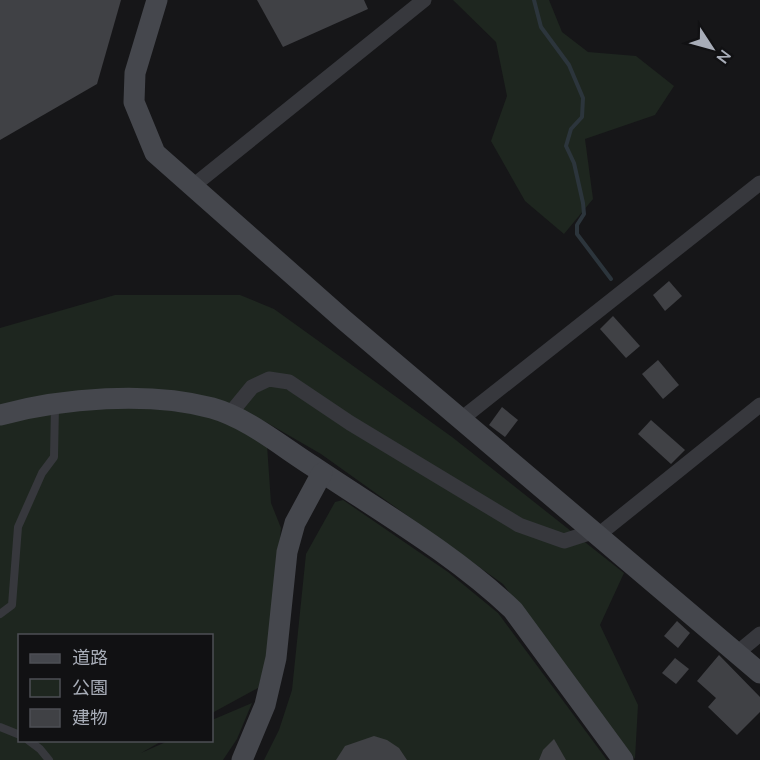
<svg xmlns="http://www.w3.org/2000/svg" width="760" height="760" font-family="Mulish,'Noto Sans JP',sans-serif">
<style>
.green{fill:#1e261f}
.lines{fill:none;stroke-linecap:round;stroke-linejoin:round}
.stream{stroke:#2c353c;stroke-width:4}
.building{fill:#404145}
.lane{stroke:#37383d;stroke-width:8}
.street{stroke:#37383d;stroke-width:15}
.secondary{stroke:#45474d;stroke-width:21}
</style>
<rect width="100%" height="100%" fill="#161618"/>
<g class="green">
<path d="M 453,0 L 549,0 L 562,32 L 588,52 L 636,56 L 674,86 L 655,115 L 585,139 L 593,199 L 564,234 L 525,201 L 491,141 L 507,96 L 496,42 Z"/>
<path d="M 115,295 L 240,295 L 274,309 L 452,437 L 624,573 L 600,625 L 638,705 L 635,759 L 503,584 L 321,454 L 264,421 L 178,391 L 142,407 L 212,416 L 267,445 L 271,503 L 281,528 L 269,650 L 258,688 L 212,713 L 212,636 L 20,636 L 20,740 L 162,741 L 141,753 L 168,741 L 212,740 L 212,720 L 252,703 L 237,739 L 223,760 L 0,760 L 0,328 Z"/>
<path d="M 343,500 L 448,572 L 498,613 L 607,760 L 264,760 L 279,730 L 292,690 L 306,554 L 335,502 Z"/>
</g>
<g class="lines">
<path class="stream" d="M 534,0 L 541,27 L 569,65 L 583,98 L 582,117 L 571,129 L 566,146 L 574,163 L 583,203 L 584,214 L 577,225 L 577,234 L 611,279"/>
</g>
<g class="building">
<path d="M 0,0 L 121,0 L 97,84 L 0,140 Z"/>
<path d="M 257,0 L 364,0 L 368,9 L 283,47 Z"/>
<path d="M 669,281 L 682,296 L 665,311 L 653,295 Z"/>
<path d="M 613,316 L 640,346 L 626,358 L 600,329 Z"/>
<path d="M 658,360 L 679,385 L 663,399 L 642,374 Z"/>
<path d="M 502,407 L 518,420 L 505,437 L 489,425 Z"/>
<path d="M 651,420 L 685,450 L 671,464 L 638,434 Z"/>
<path d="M 677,621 L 690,633 L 678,648 L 664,636 Z"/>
<path d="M 719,655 L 760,697 L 760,712 L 737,735 L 708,707 L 716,698 L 697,681 Z"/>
<path d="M 675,658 L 689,669 L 676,684 L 662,673 Z"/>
<path d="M 374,736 L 387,740 L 399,748 L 407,760 L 336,760 L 345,746 Z"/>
<path d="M 554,739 L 566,760 L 539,760 L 543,750 Z"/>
</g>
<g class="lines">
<g class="lane">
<path d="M 0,614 L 12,605 L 18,527 L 42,473 L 54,457 L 55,405"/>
<path d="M 0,727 L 20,735"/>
<path d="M 28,740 L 40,749 L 49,760"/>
</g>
<g class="street">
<path d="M 193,186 L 424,0"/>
<path d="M 229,415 L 252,387 L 269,379 L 289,382 L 350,423 L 519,525 L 564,541 L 592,532"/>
<path d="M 460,420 L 760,183"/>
<path d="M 597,536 L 760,405"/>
<path d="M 737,653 L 760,634"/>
</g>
<g class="secondary">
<path d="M 157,0 L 135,73 L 134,102 L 155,153 L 344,320 L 760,673"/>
<path d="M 0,415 C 63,398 149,391 212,408 C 248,418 282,447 314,467 C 381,512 454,554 513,610 L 623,760"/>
<path d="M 242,760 L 265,705 L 276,658 L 287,552 L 295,523 L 322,473"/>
</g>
</g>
<rect x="18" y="634" width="195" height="108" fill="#111113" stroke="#4d4f55" stroke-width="1.5"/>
<rect x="30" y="654" width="30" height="9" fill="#45474d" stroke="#4d4f55" stroke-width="1.5"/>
<text x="72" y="664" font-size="18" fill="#a8adb8">道路</text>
<rect x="30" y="679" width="30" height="18" fill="#1e261f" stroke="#4d4f55" stroke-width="1.5"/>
<text x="72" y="694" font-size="18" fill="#a8adb8">公園</text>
<rect x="30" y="709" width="30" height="18" fill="#404145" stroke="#4d4f55" stroke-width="1.5"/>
<text x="72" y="724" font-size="18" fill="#a8adb8">建物</text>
<g transform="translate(712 48) rotate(126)" stroke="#111113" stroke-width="4.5" paint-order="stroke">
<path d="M0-4.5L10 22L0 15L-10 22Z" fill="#a8adb8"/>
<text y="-9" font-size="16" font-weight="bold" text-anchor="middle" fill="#a8adb8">N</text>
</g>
</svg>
